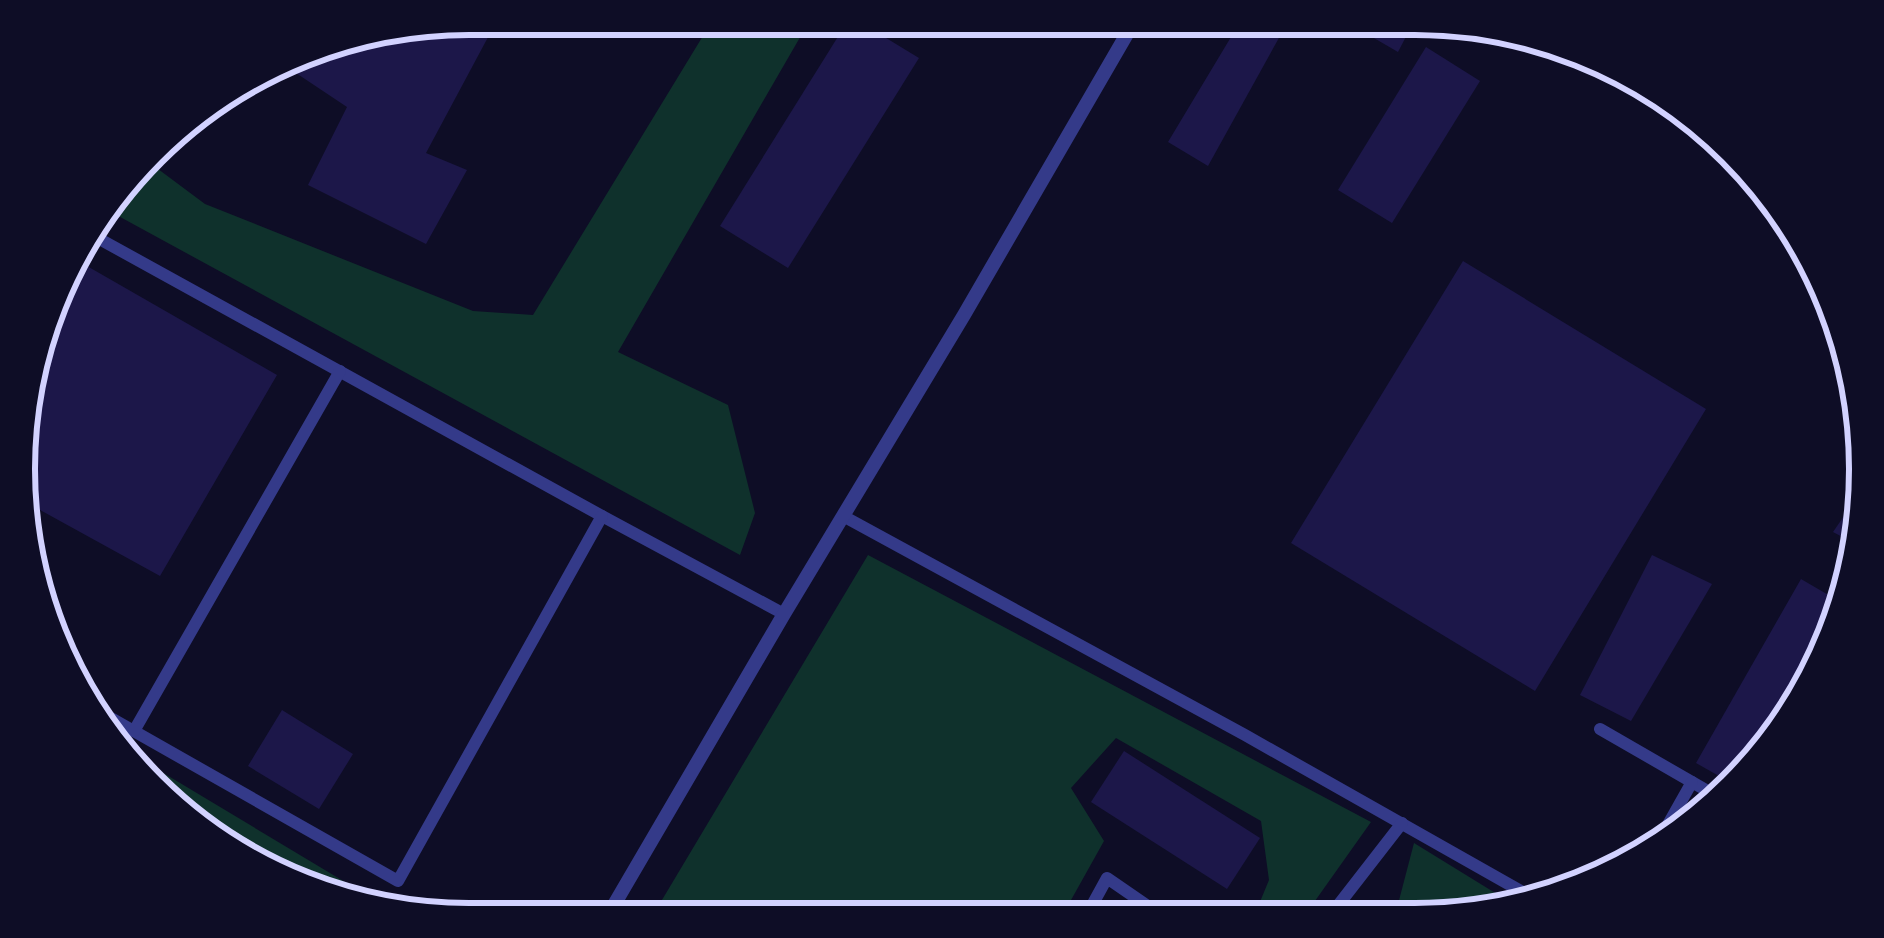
<svg xmlns="http://www.w3.org/2000/svg" width="1884" height="938" font-family="'Work Sans',sans-serif">
<style>
.green{fill:#0f312c}
.building{fill:#1c1749}
.lines{fill:none;stroke-linecap:round;stroke-linejoin:round}
.service{stroke:#343a89;stroke-width:12}
.minor{stroke:#343a89;stroke-width:14}
.rim{fill:none;stroke:#d2d2ff;stroke-width:6}
</style>
<rect width="100%" height="100%" fill="#0e0d26"/>
<g class="green">
<path d="M 709,26 L 806,27 L 618,352 L 728,405 L 755,513 L 740,555 L 111,212 L 154,166 L 205,204 L 473,311 L 533,315 Z"/>
<path d="M 868,555 L 1371,822 L 1310,908 L 1257,909 L 1269,880 L 1261,821 L 1116,738 L 1071,788 L 1104,841 L 1066,909 L 656,910 Z"/>
<path d="M 140,759 L 375,900 L 355,897 L 273,866 L 156,782 Z"/>
<path d="M 1414,843 L 1505,899 L 1473,908 L 1397,908 Z"/>
</g>
<g class="building">
<path d="M 469,26 L 494,26 L 426,153 L 467,170 L 426,244 L 308,185 L 347,107 L 290,69 L 326,50 Z"/>
<path d="M 844,27 L 868,27 L 919,58 L 788,268 L 720,226 Z"/>
<path d="M 1237,27 L 1285,27 L 1208,166 L 1168,142 Z"/>
<path d="M 1355,27 L 1411,27 L 1398,52 Z"/>
<path d="M 1426,47 L 1480,81 L 1392,223 L 1338,190 Z"/>
<path d="M 1463,261 L 1706,409 L 1535,691 L 1291,543 Z"/>
<path d="M 80,262 L 277,375 L 160,576 L 31,505 L 35,382 L 60,300 Z"/>
<path d="M 1857,497 L 1857,498 L 1850,541 L 1833,532 Z"/>
<path d="M 1652,555 L 1712,584 L 1631,721 L 1580,695 Z"/>
<path d="M 1801,579 L 1837,600 L 1812,665 L 1748,761 L 1726,780 L 1696,763 Z"/>
<path d="M 282,710 L 353,754 L 319,809 L 248,766 Z"/>
<path d="M 1124,751 L 1260,838 L 1227,889 L 1091,802 Z"/>
</g>
<g class="lines">
<g class="service">
<path d="M 94,236 L 602,516 L 784,614"/>
<path d="M 843,516 L 1245,735 L 1526,894"/>
<path d="M 109,717 L 398,881 L 602,516"/>
<path d="M 1600,729 L 1711,793"/>
<path d="M 134,731 L 340,371"/>
<path d="M 1661,837 L 1692,782"/>
<path d="M 1336,908 L 1402,823"/>
<path d="M 1090,909 L 1107,878 L 1152,909"/>
</g>
<path class="minor" d="M 611,910 L 784,614 L 964,315 L 1131,27"/>
</g>
<path d="M0 0H1884V938H0ZM469 35H1415A434 434 0 0 1 1849 469V469A434 434 0 0 1 1415 903H469A434 434 0 0 1 35 469V469A434 434 0 0 1 469 35Z" fill="#0e0d26" fill-rule="evenodd"/>
<path class="rim" d="M469 35H1415A434 434 0 0 1 1849 469V469A434 434 0 0 1 1415 903H469A434 434 0 0 1 35 469V469A434 434 0 0 1 469 35Z"/>
</svg>
